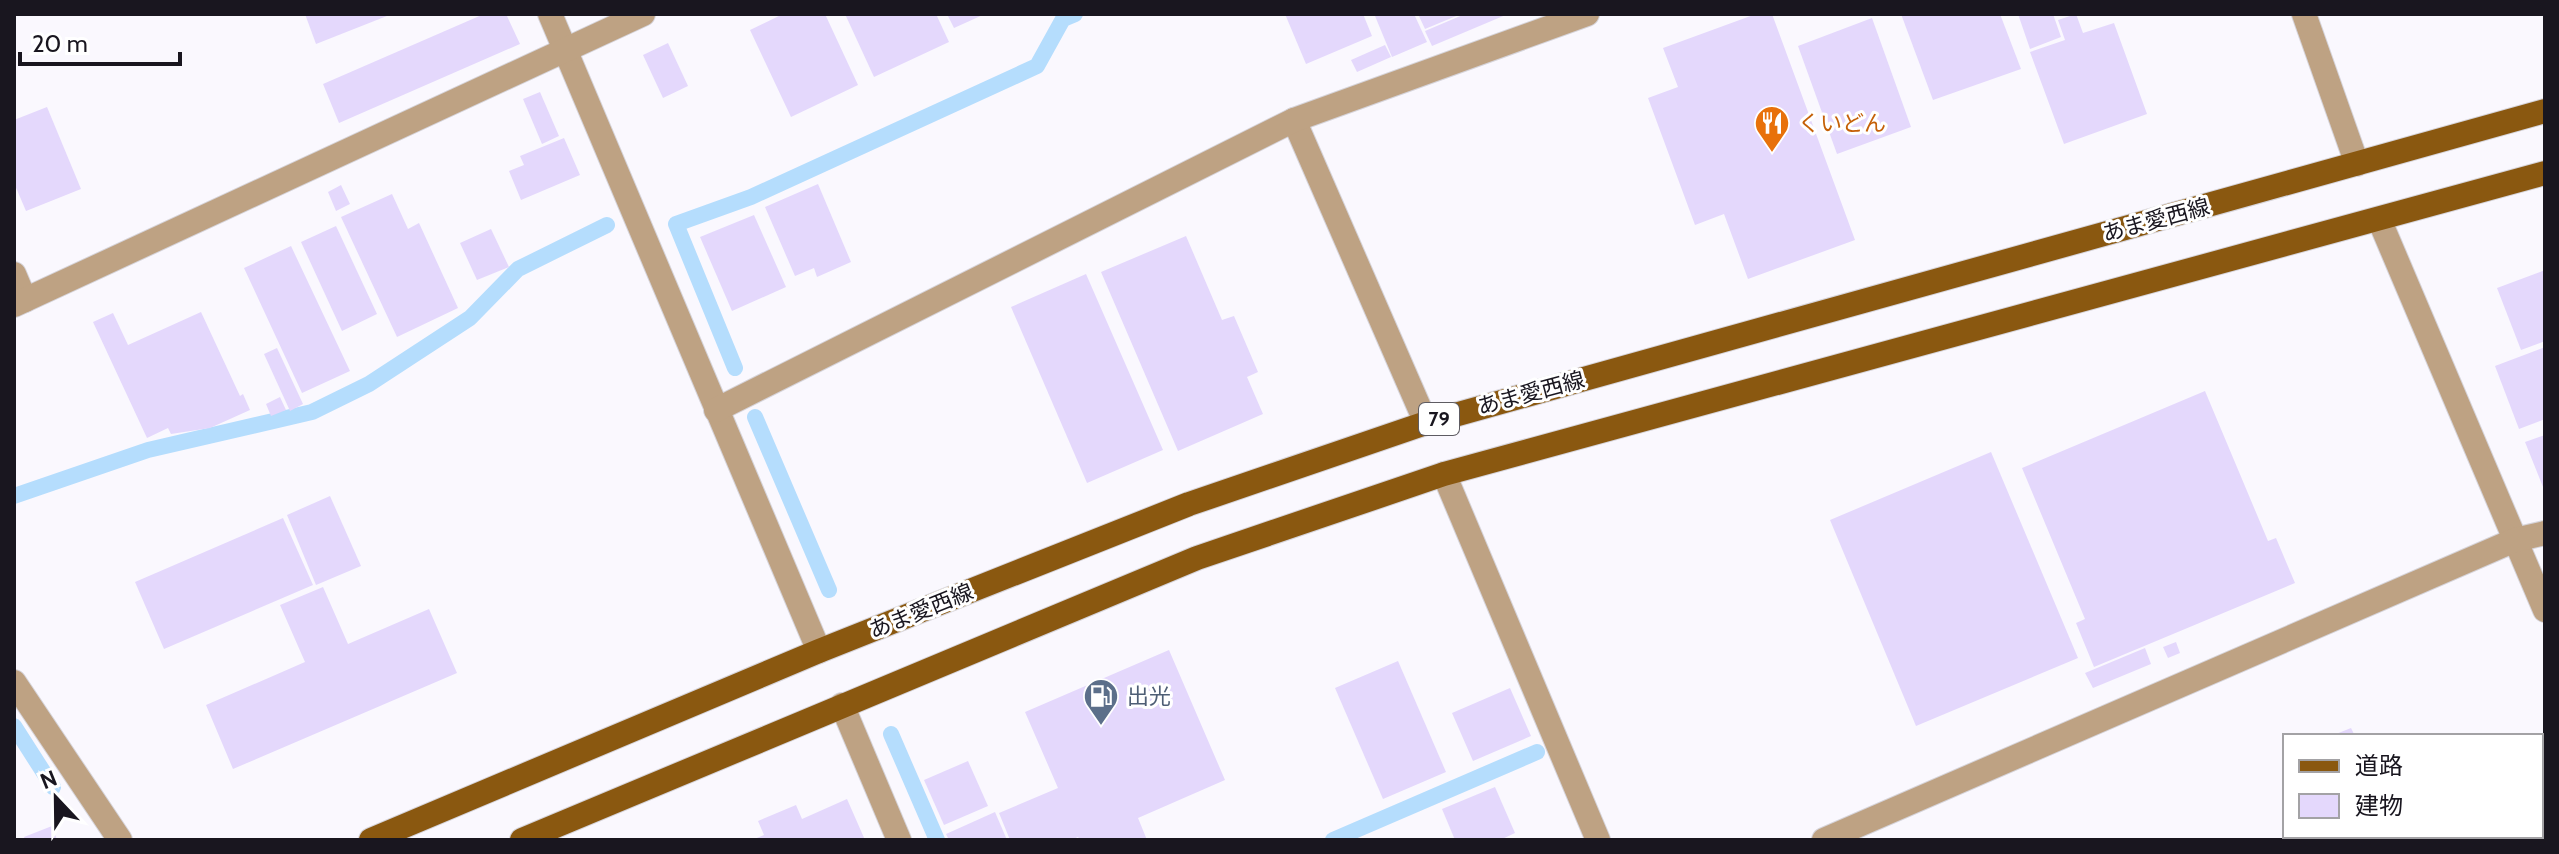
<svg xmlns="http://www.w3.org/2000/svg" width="2559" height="854" font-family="Cabin,'Noto Sans JP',sans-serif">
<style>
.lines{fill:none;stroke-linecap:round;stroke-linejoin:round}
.stream{stroke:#b5ddfd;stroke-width:16}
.building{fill:#e4d8fc}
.street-casing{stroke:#d6d4da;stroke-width:26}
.primary-casing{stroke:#d6d4da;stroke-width:26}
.street{stroke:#bea283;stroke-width:24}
.primary{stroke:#8a5810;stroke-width:24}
.labels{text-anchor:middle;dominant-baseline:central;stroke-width:6;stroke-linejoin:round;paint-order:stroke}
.shield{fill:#fff;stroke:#5e5c62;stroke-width:2}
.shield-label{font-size:20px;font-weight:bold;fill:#19161f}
.food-label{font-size:22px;fill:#c56008;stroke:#fff;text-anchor:start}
.street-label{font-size:22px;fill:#19161f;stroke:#fff}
.service-label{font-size:22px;fill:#4e5e75;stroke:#fff;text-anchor:start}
</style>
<rect width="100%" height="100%" fill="#faf8fe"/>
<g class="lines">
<g class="stream">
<path d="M 735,368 L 676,224 L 751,197 L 1037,66 L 1063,19 L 1075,14"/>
<path d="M 755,417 L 829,590"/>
<path d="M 14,496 L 148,450 L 312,412 L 369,384 L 470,318 L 518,269 L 607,225"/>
<path d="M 14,726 L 53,787"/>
<path d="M 891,734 L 937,840"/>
<path d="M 1333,840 L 1537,752"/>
</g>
</g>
<g class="building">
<path d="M 305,14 L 392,14 L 316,44 Z"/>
<path d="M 484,14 L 506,14 L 520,44 L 339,123 L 323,84 Z"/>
<path d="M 783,14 L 825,14 L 858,85 L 791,117 L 750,30 Z"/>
<path d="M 845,14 L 936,14 L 949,42 L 874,77 Z"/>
<path d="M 947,14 L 985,14 L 954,28 Z"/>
<path d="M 1285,14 L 1363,14 L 1372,36 L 1306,64 Z"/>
<path d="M 1381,14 L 1414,14 L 1427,42 L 1392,57 L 1375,16 Z"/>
<path d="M 1418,14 L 1461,14 L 1425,29 Z"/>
<path d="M 1465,14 L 1508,14 L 1432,46 L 1425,31 Z"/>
<path d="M 1756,14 L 1772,14 L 1855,240 L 1748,279 L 1724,214 L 1695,225 L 1648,98 L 1678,87 L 1663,48 Z"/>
<path d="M 1901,14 L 2000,14 L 2021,69 L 1933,100 Z"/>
<path d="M 2018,14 L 2053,14 L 2061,37 L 2030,49 Z"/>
<path d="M 2076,14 L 2083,33 L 2114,23 L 2147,114 L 2064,144 L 2030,52 L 2065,40 L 2058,20 Z"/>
<path d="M 1872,18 L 1911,127 L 1837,154 L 1798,46 Z"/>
<path d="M 668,43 L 688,86 L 663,98 L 643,55 Z"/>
<path d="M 1385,45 L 1391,57 L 1357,72 L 1351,60 Z"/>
<path d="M 540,92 L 559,136 L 542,144 L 523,99 Z"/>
<path d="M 47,107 L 81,189 L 26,211 L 14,183 L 14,120 Z"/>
<path d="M 564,138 L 580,175 L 521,200 L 509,171 L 524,165 L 520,156 Z"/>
<path d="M 818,184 L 851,262 L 817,277 L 814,268 L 795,276 L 765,207 Z"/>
<path d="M 341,185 L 350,204 L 336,211 L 328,192 Z"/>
<path d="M 392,194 L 408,229 L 419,223 L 458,308 L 397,337 L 341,217 Z"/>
<path d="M 754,215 L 786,287 L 732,311 L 700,237 Z"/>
<path d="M 336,226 L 377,314 L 342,331 L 301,242 Z"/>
<path d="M 491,229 L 509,267 L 477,280 L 460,243 Z"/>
<path d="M 1186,236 L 1222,320 L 1234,316 L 1258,372 L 1247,377 L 1263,414 L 1178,451 L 1101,272 Z"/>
<path d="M 291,246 L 350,371 L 302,393 L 244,268 Z"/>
<path d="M 2545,270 L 2545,341 L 2521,350 L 2497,288 Z"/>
<path d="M 1086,274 L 1163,450 L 1087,483 L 1011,307 Z"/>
<path d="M 201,312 L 240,396 L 243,394 L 250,410 L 210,428 L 171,434 L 168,428 L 147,438 L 93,322 L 113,313 L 128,345 Z"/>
<path d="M 2545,347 L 2545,419 L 2519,429 L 2495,366 Z"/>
<path d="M 277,348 L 303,404 L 290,411 L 264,354 Z"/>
<path d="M 2205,391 L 2268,541 L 2276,538 L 2295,583 L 2094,667 L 2076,623 L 2085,619 L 2022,468 Z"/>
<path d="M 280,397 L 286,410 L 271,416 L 266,404 Z"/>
<path d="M 2545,435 L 2545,492 L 2525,442 Z"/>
<path d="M 1991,452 L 2078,658 L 1916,726 L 1830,520 Z"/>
<path d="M 330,496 L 361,566 L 316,585 L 287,515 Z"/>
<path d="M 283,518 L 313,585 L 164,649 L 135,582 Z"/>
<path d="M 323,587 L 348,644 L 429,609 L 457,673 L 233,769 L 206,705 L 305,662 L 280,605 Z"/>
<path d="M 2176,642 L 2180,653 L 2168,658 L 2163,647 Z"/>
<path d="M 2145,648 L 2151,664 L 2093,688 L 2085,673 Z"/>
<path d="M 1169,650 L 1225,780 L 1138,818 L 1147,840 L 1080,840 L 1078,837 L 1071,840 L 1010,840 L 999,813 L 1058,788 L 1025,712 Z"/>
<path d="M 1398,661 L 1446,772 L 1383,799 L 1335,688 Z"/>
<path d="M 1510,688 L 1531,736 L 1473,761 L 1452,713 Z"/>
<path d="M 2351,728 L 2355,736 L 2331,736 Z"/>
<path d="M 968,761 L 988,806 L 944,825 L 924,780 Z"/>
<path d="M 1495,787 L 1515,833 L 1500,840 L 1455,840 L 1442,809 Z"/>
<path d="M 847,799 L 865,840 L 752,840 L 764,835 L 758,821 L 796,805 L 802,819 Z"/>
<path d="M 995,812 L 1007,840 L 949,840 L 946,834 Z"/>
<path d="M 52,826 L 57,840 L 25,840 L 24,837 Z"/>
<path d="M 2331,836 L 2427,836 L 2429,840 L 2321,840 Z"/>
</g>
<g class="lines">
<g class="street-casing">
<g id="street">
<path d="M 550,14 L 819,651"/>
<path d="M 2304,14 L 2357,164"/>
<path d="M 1294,120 L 1426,423"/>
<path d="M 2379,219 L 2545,610"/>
<path d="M 14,274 L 25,300"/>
<path d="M 14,305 L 643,14"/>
<path d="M 716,410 L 1294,120 L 1587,14"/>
<path d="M 1444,474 L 1598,840"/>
<path d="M 14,682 L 120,840"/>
<path d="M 842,705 L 899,840"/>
<path d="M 1824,840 L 2515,540 L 2545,533"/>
</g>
</g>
<g class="primary-casing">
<g id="primary">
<path d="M 371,840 L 819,651 L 1189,504 L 1426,423 L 2545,111"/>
<path d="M 522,840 L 1197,558 L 1444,474 L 2545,173"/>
</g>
</g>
<use href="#street" class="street"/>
<use href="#primary" class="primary"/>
</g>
<defs>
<g id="restaurant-pin" transform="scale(1.8)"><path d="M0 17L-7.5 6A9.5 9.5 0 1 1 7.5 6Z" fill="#e8710a" stroke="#fff"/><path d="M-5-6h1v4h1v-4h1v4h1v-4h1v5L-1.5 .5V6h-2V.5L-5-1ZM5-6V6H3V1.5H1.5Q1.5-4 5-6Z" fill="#fff"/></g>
<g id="fuel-pin" transform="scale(1.8)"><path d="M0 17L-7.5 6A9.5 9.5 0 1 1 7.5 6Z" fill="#5c6f8a" stroke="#fff"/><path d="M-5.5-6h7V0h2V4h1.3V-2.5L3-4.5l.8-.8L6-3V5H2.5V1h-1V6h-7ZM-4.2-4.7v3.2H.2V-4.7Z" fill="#fff"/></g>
</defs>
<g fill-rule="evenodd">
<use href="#restaurant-pin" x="1772" y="123"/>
<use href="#fuel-pin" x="1101" y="696"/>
</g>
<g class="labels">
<rect class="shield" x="1419" y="403" width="40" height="32" rx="6"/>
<g class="shield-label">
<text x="1439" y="419">79</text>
</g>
<g class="food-label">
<text x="1798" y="123">くいどん</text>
</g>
<g class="street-label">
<text transform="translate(2156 220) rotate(-15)">あま愛西線</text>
<text transform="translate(1531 393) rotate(-15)">あま愛西線</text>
<text transform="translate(921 611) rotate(-22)">あま愛西線</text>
</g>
<g class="service-label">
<text x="1127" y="696">出光</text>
</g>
</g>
<rect width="2559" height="854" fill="none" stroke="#19161f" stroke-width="32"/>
<rect x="2283" y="734" width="260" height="104" fill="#ffffff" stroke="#a3a2a5" stroke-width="2"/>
<rect x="2299" y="760" width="40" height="12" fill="#8a5810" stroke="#a3a2a5" stroke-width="2"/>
<text x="2355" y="774" font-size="24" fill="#19161f">道路</text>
<rect x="2299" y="794" width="40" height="24" fill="#e4d8fc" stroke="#a3a2a5" stroke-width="2"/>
<text x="2355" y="814" font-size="24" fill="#19161f">建物</text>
<g transform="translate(56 798) rotate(338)" stroke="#ffffff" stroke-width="6" paint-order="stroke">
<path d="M0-6L14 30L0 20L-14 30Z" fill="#19161f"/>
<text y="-12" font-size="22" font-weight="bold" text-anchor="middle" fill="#19161f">N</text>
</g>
<path d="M20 52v12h160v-12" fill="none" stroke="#19161f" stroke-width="4"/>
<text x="32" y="52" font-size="24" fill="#19161f" stroke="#ffffff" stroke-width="6" paint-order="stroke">20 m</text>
</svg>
